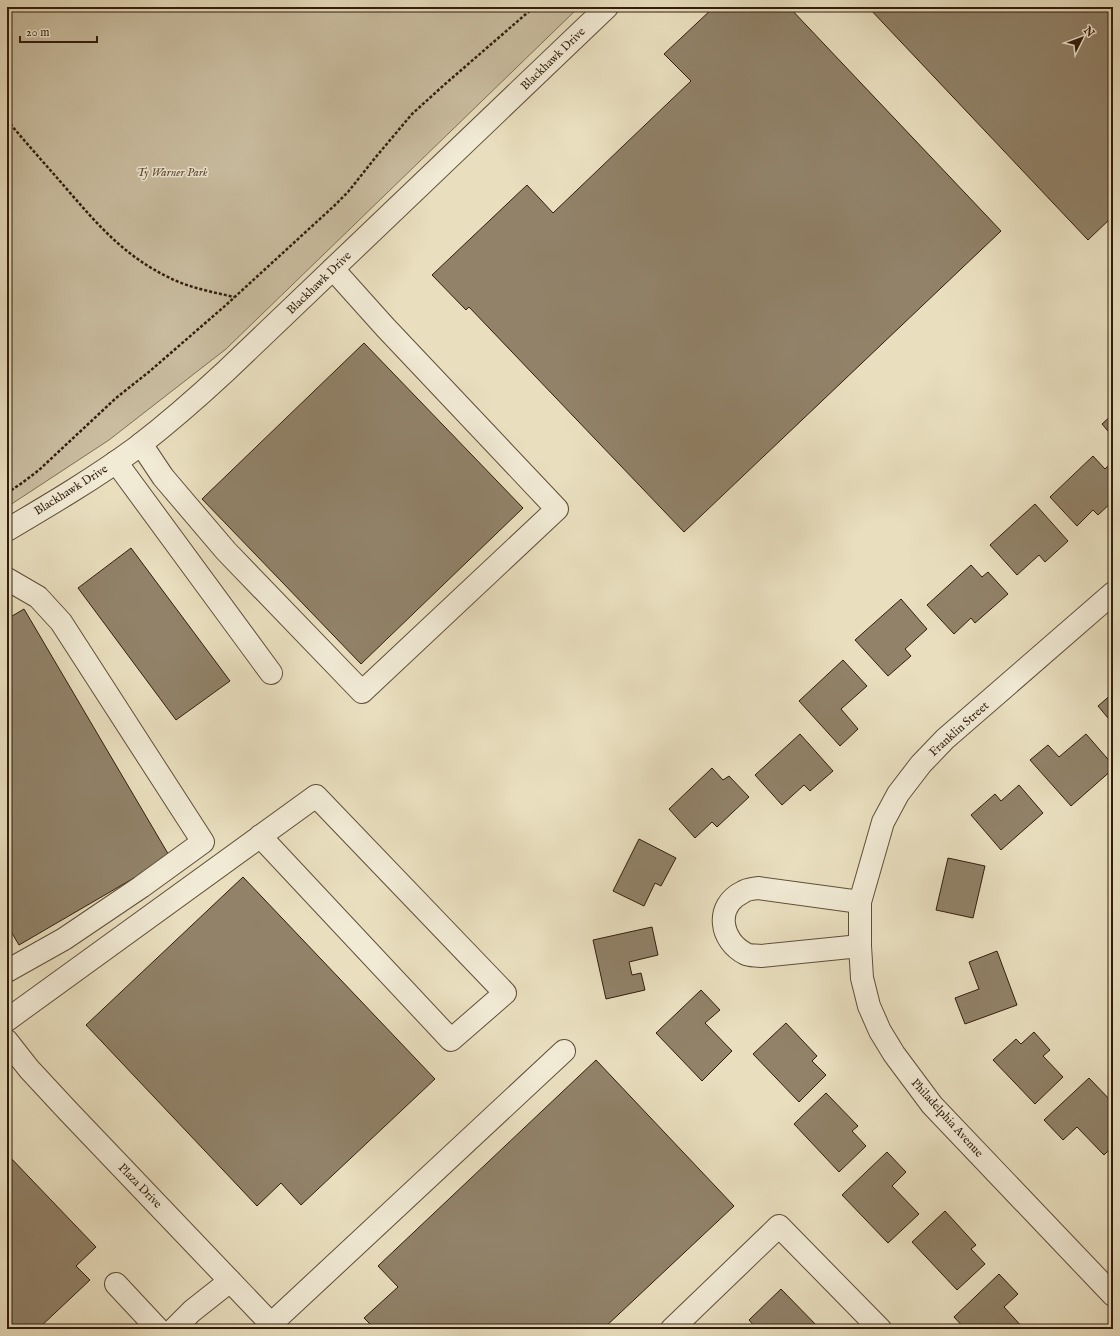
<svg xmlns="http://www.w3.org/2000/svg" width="1120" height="1336" font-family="'IM FELL English',serif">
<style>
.green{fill:#cabea1;stroke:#7e6e56}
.building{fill:#918269;stroke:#321d0c}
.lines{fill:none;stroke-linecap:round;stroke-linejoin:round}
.minor-casing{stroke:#604e39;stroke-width:24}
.path{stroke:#321d0c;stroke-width:2.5;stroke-dasharray:3 2;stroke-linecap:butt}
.minor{stroke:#f1ead5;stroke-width:22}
.labels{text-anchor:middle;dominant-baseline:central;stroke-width:3;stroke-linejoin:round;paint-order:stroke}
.street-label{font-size:12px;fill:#321d0c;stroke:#f1ead5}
.park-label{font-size:12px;font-style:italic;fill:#604d39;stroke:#f1ead5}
</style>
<rect width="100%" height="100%" fill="#e9dfbf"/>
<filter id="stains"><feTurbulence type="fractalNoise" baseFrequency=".005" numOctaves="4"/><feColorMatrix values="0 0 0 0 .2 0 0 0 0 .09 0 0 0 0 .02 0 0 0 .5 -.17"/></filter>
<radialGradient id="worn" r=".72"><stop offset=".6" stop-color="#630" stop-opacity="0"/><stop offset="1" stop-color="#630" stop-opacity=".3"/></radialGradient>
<path class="green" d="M 7,7 L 579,7 L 226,349 L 109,440 L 7,507 Z"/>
<g class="building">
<path d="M 714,7 L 789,7 L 1001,231 L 684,532 L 469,307 L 466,310 L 432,275 L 527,185 L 553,213 L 691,81 L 664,54 Z"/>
<path d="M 868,7 L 1113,7 L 1113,216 L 1088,240 Z"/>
<path d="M 364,343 L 523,508 L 361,664 L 202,499 Z"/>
<path d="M 1113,414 L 1113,437 L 1102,424 Z"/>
<path d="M 1093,456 L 1105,469 L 1110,464 L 1113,467 L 1113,501 L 1098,515 L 1093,510 L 1077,526 L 1050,497 Z"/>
<path d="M 1035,504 L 1068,541 L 1045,562 L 1039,555 L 1017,575 L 990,545 Z"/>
<path d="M 131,548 L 230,681 L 176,720 L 78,588 Z"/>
<path d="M 971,565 L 982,577 L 988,572 L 1008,594 L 975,623 L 971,618 L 954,634 L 927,605 Z"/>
<path d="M 901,599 L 927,629 L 905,649 L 911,656 L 888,676 L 855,640 Z"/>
<path d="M 24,609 L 170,857 L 19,945 L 7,925 L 7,619 Z"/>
<path d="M 843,660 L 867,686 L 841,709 L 858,729 L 840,746 L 799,701 Z"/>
<path d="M 1113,693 L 1113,724 L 1098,706 Z"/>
<path d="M 800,734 L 833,771 L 810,791 L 804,785 L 782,805 L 755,775 Z"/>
<path d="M 1086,734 L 1113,765 L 1113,769 L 1071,806 L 1030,760 L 1048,745 L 1059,757 Z"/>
<path d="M 712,768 L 723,780 L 729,776 L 749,797 L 717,827 L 712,822 L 695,838 L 669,809 Z"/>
<path d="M 1019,785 L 1043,813 L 1001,850 L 971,815 L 995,794 L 1001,801 Z"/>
<path d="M 639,839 L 676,858 L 661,886 L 655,883 L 644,906 L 613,891 Z"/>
<path d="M 948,858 L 985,866 L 973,918 L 936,910 Z"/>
<path d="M 243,877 L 435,1079 L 301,1205 L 281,1183 L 257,1206 L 86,1025 Z"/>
<path d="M 652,927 L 658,955 L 629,962 L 632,975 L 641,973 L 645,990 L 606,999 L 593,940 Z"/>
<path d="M 997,951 L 1017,1005 L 965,1024 L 955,998 L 979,989 L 969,962 Z"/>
<path d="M 701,990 L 720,1010 L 705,1023 L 732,1051 L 702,1081 L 656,1033 Z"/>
<path d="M 786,1023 L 817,1056 L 812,1061 L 826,1075 L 799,1102 L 753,1054 Z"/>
<path d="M 1034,1032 L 1050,1050 L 1043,1056 L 1063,1077 L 1035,1104 L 993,1060 L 1016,1039 L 1021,1044 Z"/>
<path d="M 596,1060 L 734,1206 L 603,1329 L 375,1329 L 364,1318 L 398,1287 L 378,1266 Z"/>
<path d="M 1089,1078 L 1113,1103 L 1113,1146 L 1104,1155 L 1077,1127 L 1063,1140 L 1044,1120 Z"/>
<path d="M 826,1093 L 858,1126 L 852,1131 L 866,1146 L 839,1172 L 794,1124 Z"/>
<path d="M 887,1152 L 906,1172 L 892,1186 L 919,1214 L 888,1243 L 842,1195 Z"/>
<path d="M 7,1154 L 96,1247 L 76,1266 L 90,1280 L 38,1329 L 7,1329 Z"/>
<path d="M 945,1211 L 976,1245 L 971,1249 L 985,1264 L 957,1290 L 912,1242 Z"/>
<path d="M 999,1274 L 1018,1294 L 1004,1307 L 1024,1329 L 965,1329 L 954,1317 Z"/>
<path d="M 781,1289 L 820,1329 L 757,1329 L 749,1320 Z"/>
</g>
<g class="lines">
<g class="minor-casing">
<g id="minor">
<path d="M 141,444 L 163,477 L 226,551 L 362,692 L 557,509 L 385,327 L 333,269"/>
<path d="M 116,462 L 271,673"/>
<path d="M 7,530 C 51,504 95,478 136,448 C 167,424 197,398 226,371 L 607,7"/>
<path d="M 7,579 L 38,597 L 61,622 L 203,842 L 141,887 L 64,939 L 7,971"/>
<path d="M 1113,593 L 945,739 L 921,764 L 898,794 L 883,822 L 860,902 L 860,946 L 862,978 L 869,1006 L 880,1031 L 894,1054 L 932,1105 L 1113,1295"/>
<path d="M 860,902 L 758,888 C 753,889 747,889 743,892 C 714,906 720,941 746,954 C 750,956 756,955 761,956 L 860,946"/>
<path d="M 7,1020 L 316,796 L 505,993 L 451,1040 L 260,836"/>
<path d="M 7,1041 L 29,1069 L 68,1111 L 276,1329"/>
<path d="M 116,1284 L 158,1329"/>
<path d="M 271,1324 L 564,1051"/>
<path d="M 174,1329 L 192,1311 L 230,1281"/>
<path d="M 672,1329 L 779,1226 L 880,1329"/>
</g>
</g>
<g class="path">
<path d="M 7,120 C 26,143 46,165 65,187 C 98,225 124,256 170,278 C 190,288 213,292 234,297"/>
<path d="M 7,493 L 22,483 L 39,470 L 116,398 L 150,371 L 226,305 L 334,206 L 348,192 L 375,158 L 412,114 L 444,85 L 534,7"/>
</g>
<use href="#minor" class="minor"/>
</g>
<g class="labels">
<g class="street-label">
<text transform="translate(553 59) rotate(-44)">Blackhawk Drive</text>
<text transform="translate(319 283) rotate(-44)">Blackhawk Drive</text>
<text transform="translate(71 490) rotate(-32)">Blackhawk Drive</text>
<text transform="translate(959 729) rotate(-42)">Franklin Street</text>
<text transform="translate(947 1118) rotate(48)">Philadelphia Avenue</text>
<text transform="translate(140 1186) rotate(46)">Plaza Drive</text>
</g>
<g class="park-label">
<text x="172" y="172">Ty Warner Park</text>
</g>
</g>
<rect width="1120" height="1336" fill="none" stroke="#e9dfbf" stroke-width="24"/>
<rect x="8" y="8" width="1104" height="1320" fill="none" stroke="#321d0c" stroke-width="2"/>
<rect x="12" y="12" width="1096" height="1312" fill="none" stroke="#321d0c"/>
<g transform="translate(1082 38) rotate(48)" stroke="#f1ead5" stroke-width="3" paint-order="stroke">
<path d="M0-3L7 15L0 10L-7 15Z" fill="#321d0c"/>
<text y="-6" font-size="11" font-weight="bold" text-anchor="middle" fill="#321d0c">N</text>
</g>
<path d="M20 36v6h77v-6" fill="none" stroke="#321d0c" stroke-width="2"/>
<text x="26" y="36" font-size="12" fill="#321d0c" stroke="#f1ead5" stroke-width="3" paint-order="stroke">20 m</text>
<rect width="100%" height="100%" filter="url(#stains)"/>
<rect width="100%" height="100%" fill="url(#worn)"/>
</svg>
